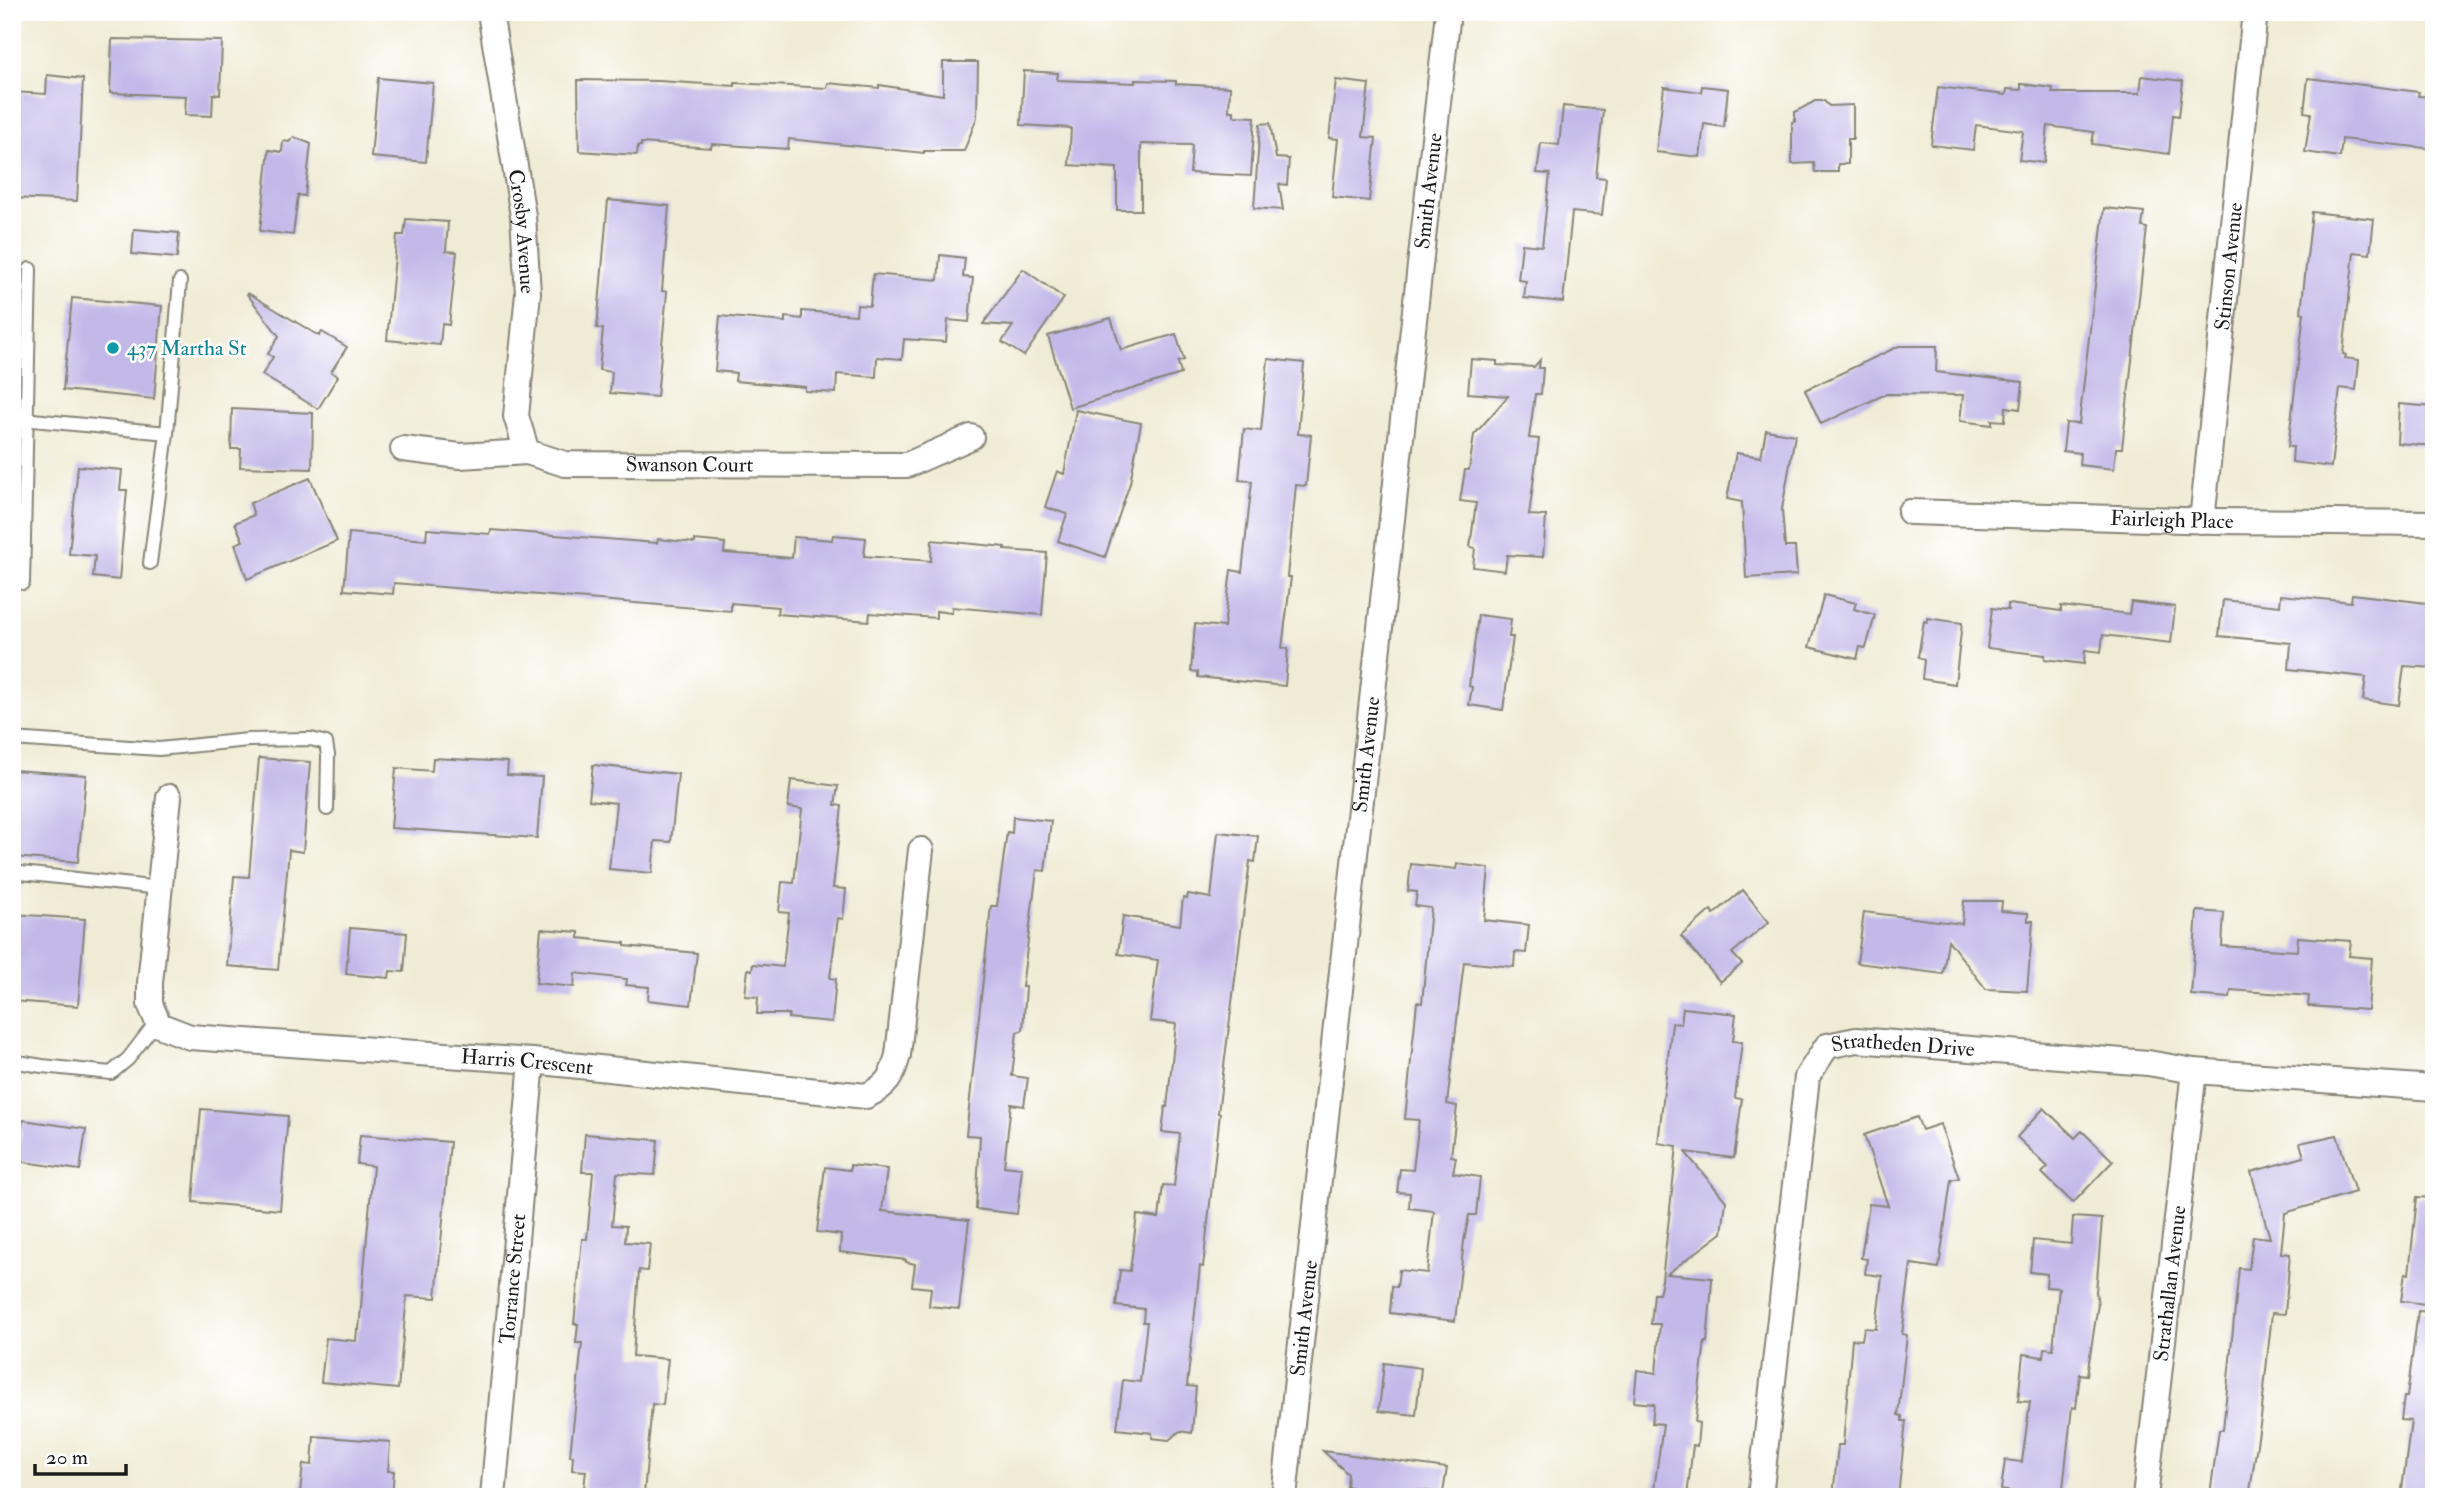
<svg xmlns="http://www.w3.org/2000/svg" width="2446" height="1509" font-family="'IM FELL Double Pica',serif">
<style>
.building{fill:#c2b9e9}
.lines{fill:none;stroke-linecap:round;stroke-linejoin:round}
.lane-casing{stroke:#868478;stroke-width:16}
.street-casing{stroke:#868478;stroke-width:28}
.lane{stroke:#fff;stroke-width:12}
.street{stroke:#fff;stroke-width:24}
.culture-dot{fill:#0f9aa8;stroke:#fff;stroke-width:2.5}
.labels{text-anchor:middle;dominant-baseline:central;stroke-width:5;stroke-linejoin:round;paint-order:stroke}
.street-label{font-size:21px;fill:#1c1c1c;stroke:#fff}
.culture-label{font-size:21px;fill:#0d838f;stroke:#fff;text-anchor:start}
</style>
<rect width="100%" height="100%" fill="#fff"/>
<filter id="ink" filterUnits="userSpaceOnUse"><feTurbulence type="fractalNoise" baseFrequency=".0143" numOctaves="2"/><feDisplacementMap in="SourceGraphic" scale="14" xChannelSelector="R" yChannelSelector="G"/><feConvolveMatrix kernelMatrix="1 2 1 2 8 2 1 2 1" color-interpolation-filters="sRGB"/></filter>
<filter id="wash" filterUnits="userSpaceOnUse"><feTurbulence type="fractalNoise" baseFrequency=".00686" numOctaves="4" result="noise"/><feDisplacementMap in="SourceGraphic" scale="28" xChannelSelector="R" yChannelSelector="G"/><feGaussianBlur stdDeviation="1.57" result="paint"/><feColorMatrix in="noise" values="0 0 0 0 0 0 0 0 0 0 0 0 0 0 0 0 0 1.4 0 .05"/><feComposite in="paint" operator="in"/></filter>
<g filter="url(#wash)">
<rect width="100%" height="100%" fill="#f0ebd4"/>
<g id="blocks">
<g class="building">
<path d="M 112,39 L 222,41 L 220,95 L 213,94 L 212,116 L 185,115 L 186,96 L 110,93 Z"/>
<path d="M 943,62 L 978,62 L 977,117 L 964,151 L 924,151 L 924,153 L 789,139 L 788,149 L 712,144 L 711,148 L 641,143 L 641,146 L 638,146 L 637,155 L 579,151 L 578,80 L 659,81 L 735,86 L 735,83 L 827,88 L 828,83 L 879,88 L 879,85 L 943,95 Z"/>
<path d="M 1024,71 L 1058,73 L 1057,80 L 1135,83 L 1135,80 L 1176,81 L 1176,84 L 1230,87 L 1229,111 L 1234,111 L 1234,116 L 1255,117 L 1251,176 L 1190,173 L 1192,145 L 1141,144 L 1141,210 L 1117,210 L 1117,168 L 1069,165 L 1071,128 L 1021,125 Z"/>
<path d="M 47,75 L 83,79 L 77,201 L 12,198 L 12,92 L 46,94 Z"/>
<path d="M 2142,76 L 2183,81 L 2179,116 L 2173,115 L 2169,154 L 2092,144 L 2094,132 L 2048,126 L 2044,163 L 2019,160 L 2023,131 L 1976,125 L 1973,150 L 1931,145 L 1938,87 L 2006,95 L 2007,89 L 2021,90 L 2021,84 L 2053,88 L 2052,93 L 2140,93 Z"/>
<path d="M 378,78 L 433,83 L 426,162 L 371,157 Z"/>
<path d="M 2308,78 L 2419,92 L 2418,96 L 2434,97 L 2434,149 L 2342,139 L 2340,157 L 2305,152 L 2311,113 L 2304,112 Z"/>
<path d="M 1336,80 L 1369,84 L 1363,137 L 1376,138 L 1369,201 L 1332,197 L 1338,139 L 1329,138 Z"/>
<path d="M 1702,86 L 1728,89 L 1724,127 L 1704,124 L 1700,157 L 1656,152 L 1664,87 L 1701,92 Z"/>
<path d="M 1815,101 L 1824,101 L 1829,106 L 1853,105 L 1853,139 L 1848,139 L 1848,164 L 1838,164 L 1838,172 L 1815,172 L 1814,163 L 1792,164 L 1792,122 L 1795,122 L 1795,112 Z"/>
<path d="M 1563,106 L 1603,110 L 1596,177 L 1606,178 L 1602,215 L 1572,212 L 1563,302 L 1524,298 L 1526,281 L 1518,280 L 1522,244 L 1542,246 L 1550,174 L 1537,173 L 1541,143 L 1559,145 Z"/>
<path d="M 1270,123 L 1276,158 L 1289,159 L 1287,185 L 1279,184 L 1283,210 L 1254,208 L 1260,124 Z"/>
<path d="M 294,137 L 311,144 L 305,196 L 298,195 L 293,235 L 260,231 L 269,150 L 282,152 L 283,141 L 289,142 Z"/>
<path d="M 608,200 L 669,206 L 662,291 L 667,292 L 657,397 L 610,393 L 612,372 L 599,370 L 603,329 L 597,328 Z"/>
<path d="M 2104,208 L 2144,212 L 2142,227 L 2147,228 L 2122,448 L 2116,448 L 2114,469 L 2079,465 L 2080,453 L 2063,451 L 2066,423 L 2079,424 Z"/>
<path d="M 2312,212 L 2374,219 L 2370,254 L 2354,252 L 2343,354 L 2346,355 L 2345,358 L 2359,360 L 2356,390 L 2340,388 L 2331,467 L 2292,462 L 2293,447 L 2288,447 L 2304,313 L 2301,312 Z"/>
<path d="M 406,219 L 448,222 L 446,251 L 457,252 L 449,325 L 442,324 L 440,345 L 387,340 L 397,235 L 404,235 Z"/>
<path d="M 134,229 L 179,233 L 177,258 L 132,254 Z"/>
<path d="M 940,255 L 965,258 L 963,277 L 973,278 L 969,322 L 948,320 L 946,342 L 904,339 L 902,359 L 877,357 L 876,377 L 837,374 L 836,393 L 805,391 L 805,387 L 735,381 L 736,373 L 715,371 L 720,316 L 785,322 L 785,317 L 802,319 L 802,311 L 856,315 L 857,305 L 870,306 L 873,274 L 938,280 Z"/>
<path d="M 1023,269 L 1064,298 L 1024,356 L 1002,342 L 1013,326 L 983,324 Z"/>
<path d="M 248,293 L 319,336 L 322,332 L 347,347 L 331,372 L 338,376 L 318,409 L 262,375 L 273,357 L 268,354 L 279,336 L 247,294 Z"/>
<path d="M 72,298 L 162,306 L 154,399 L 63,390 Z"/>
<path d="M 1111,318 L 1121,350 L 1176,334 L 1184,360 L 1178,362 L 1181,374 L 1070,408 L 1048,336 Z"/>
<path d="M 1899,346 L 1937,346 L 1936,372 L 2023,382 L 2020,409 L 2006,407 L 2005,421 L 1992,420 L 1992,425 L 1960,421 L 1963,395 L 1886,394 L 1821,424 L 1805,390 Z"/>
<path d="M 1268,359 L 1304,363 L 1298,434 L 1311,435 L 1306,486 L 1296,485 L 1287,577 L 1291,577 L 1282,648 L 1288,648 L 1285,686 L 1198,677 L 1198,672 L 1191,671 L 1195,624 L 1224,627 L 1231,570 L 1242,572 L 1252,481 L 1239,480 L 1244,429 L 1261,431 Z"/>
<path d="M 1471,359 L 1497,361 L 1497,365 L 1534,367 L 1540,360 L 1539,368 L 1543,368 L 1541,394 L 1535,394 L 1529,438 L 1539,439 L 1529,515 L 1546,516 L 1543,557 L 1507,555 L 1505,571 L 1473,567 L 1475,548 L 1470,547 L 1476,503 L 1460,501 L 1465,470 L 1469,470 L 1474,435 L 1508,396 L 1468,393 Z"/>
<path d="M 2399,404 L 2434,407 L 2434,446 L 2397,443 Z"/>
<path d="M 232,409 L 313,413 L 312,469 L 240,467 L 241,449 L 231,449 Z"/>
<path d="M 1076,410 L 1141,423 L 1130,483 L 1105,557 L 1058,541 L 1067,514 L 1045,507 L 1057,471 L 1064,474 Z"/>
<path d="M 1766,430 L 1795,435 L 1782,509 L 1785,547 L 1795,547 L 1797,575 L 1746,578 L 1742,502 L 1727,499 L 1736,453 L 1761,457 Z"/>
<path d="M 78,466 L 122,470 L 120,490 L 127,490 L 119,580 L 93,577 L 95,556 L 69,554 Z"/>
<path d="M 310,478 L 337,541 L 247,579 L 235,544 L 243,541 L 235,523 L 254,515 L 250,503 Z"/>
<path d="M 427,529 L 490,534 L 491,530 L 657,543 L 658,539 L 695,543 L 695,540 L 725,543 L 724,553 L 792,558 L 794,537 L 832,540 L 833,535 L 866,538 L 864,556 L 931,561 L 932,540 L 1005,547 L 1005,550 L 1047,553 L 1042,615 L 952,607 L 952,613 L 936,611 L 936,618 L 870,613 L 869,621 L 777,614 L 778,607 L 731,603 L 731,611 L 394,583 L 393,594 L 344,590 L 349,533 L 426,540 Z"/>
<path d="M 2352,594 L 2434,604 L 2434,668 L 2404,666 L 2399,705 L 2363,700 L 2366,677 L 2289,669 L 2291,643 L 2219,636 L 2223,600 L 2280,606 L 2281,595 L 2351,602 Z"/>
<path d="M 1824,595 L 1856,603 L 1854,609 L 1875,615 L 1866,648 L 1860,647 L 1857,659 L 1809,647 Z"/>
<path d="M 2131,602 L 2175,607 L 2171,643 L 2103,635 L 2101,652 L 2085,650 L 2084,664 L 2045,659 L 2045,655 L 1987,648 L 1992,608 L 2008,610 L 2008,604 L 2061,611 L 2061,606 L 2129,614 Z"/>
<path d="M 1478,615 L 1511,619 L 1509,637 L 1513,637 L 1503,710 L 1469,705 L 1472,687 L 1469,686 Z"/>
<path d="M 1927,618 L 1962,623 L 1955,684 L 1922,679 L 1924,660 L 1918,657 L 1924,621 L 1927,622 Z"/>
<path d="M 259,758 L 310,762 L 303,852 L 289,850 L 278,970 L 227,966 L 234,876 L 249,877 Z"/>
<path d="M 433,758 L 508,762 L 507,775 L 542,777 L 537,838 L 391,828 L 396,768 L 432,771 Z"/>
<path d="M 593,765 L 678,774 L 671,842 L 655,841 L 652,873 L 609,869 L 616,803 L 589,800 Z"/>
<path d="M 12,770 L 86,775 L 78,862 L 12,857 Z"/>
<path d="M 791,780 L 838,786 L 835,805 L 842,806 L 833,888 L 846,889 L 843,919 L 838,918 L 830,978 L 836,979 L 832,1022 L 788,1018 L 789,1014 L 757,1014 L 758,997 L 745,996 L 748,969 L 752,970 L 753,964 L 783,967 L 789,913 L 779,912 L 782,882 L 794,883 L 802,809 L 788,807 Z"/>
<path d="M 1013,817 L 1051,821 L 1045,871 L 1037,870 L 1022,987 L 1026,987 L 1023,1030 L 1017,1032 L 1012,1076 L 1028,1078 L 1024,1106 L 1011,1104 L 1004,1166 L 1022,1168 L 1017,1214 L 976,1209 L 980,1136 L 966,1135 L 991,906 L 997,906 L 1007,832 L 1012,833 Z"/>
<path d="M 1218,832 L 1258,836 L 1255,862 L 1250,861 L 1218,1113 L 1220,1113 L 1203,1267 L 1200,1266 L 1187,1386 L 1196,1387 L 1192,1433 L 1180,1431 L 1169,1440 L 1152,1438 L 1152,1433 L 1117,1429 L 1123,1380 L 1140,1382 L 1147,1322 L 1143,1322 L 1144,1309 L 1116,1306 L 1120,1270 L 1130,1271 L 1137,1215 L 1159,1218 L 1163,1185 L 1174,1186 L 1180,1134 L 1162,1132 L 1165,1107 L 1167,1107 L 1176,1024 L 1150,1021 L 1158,960 L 1118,954 L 1123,916 L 1180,925 L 1183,898 L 1187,899 L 1188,894 L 1211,898 Z"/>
<path d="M 1411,864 L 1456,869 L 1457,864 L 1489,868 L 1484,920 L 1529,925 L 1526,953 L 1515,952 L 1514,967 L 1464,962 L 1447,1104 L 1457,1106 L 1451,1156 L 1456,1157 L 1453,1173 L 1480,1177 L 1476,1215 L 1469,1215 L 1464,1241 L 1455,1321 L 1390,1313 L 1392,1286 L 1397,1287 L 1399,1270 L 1427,1273 L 1434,1211 L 1409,1208 L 1410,1193 L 1397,1192 L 1400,1169 L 1413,1170 L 1419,1120 L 1405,1119 L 1417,1002 L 1422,1003 L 1431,908 L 1415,906 L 1417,892 L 1408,891 Z"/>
<path d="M 1743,890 L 1769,922 L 1732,953 L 1742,964 L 1720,982 L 1681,936 L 1711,910 L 1714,914 Z"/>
<path d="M 1964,901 L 2002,901 L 2001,911 L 2028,913 L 2028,921 L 2033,921 L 2027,991 L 1986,989 L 1948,940 L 1943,974 L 1857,963 L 1864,912 L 1962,924 Z"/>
<path d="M 2197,911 L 2224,913 L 2222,946 L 2297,951 L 2298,937 L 2351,941 L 2349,956 L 2372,958 L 2368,1010 L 2308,1006 L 2309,996 L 2231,990 L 2230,998 L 2191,995 Z"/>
<path d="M 12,914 L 85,919 L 78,1006 L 12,1001 Z"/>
<path d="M 350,928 L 407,933 L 404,972 L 390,971 L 389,978 L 346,974 Z"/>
<path d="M 541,929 L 579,932 L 579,938 L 625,943 L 625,946 L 697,953 L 691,1005 L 648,1000 L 649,987 L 626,985 L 627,979 L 575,973 L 574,987 L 536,983 Z"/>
<path d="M 1683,1008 L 1736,1014 L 1733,1041 L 1742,1042 L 1735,1098 L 1742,1099 L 1734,1158 L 1685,1152 L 1726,1201 L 1722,1233 L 1667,1274 L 1712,1278 L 1711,1296 L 1707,1342 L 1705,1341 L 1695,1422 L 1699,1423 L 1697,1446 L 1693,1445 L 1687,1497 L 1653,1497 L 1663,1424 L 1652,1423 L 1654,1404 L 1634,1402 L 1637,1370 L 1656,1373 L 1660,1324 L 1651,1324 L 1654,1294 L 1659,1294 L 1662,1280 L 1677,1146 L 1658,1143 L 1672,1023 L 1681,1024 Z"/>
<path d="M 2044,1108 L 2075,1138 L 2082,1131 L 2113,1161 L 2073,1203 L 2042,1173 L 2048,1167 L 2017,1137 Z"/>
<path d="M 201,1109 L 288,1116 L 280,1210 L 193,1202 Z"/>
<path d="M 1917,1117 L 1922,1130 L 1940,1124 L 1959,1178 L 1951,1180 L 1939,1268 L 1911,1264 L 1902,1334 L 1907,1335 L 1898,1415 L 1902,1416 L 1902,1421 L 1906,1421 L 1898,1497 L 1833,1497 L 1838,1445 L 1843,1445 L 1852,1339 L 1862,1340 L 1864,1328 L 1876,1329 L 1882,1276 L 1865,1274 L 1867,1259 L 1861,1258 L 1869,1204 L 1888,1206 L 1864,1135 Z"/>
<path d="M 23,1120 L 86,1129 L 80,1170 L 17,1161 Z"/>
<path d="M 585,1134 L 658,1140 L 655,1175 L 617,1173 L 612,1225 L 626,1226 L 625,1242 L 650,1244 L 647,1271 L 639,1270 L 633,1356 L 668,1359 L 663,1405 L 652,1404 L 644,1494 L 584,1488 L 586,1471 L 572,1470 L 573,1456 L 570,1456 L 582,1343 L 576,1343 L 578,1324 L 574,1324 L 582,1239 L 587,1239 L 593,1172 L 582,1172 Z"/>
<path d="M 360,1135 L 450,1142 L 436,1298 L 407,1296 L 398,1389 L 321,1382 L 326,1338 L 356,1341 L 357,1330 L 359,1330 L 373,1166 L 357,1164 Z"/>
<path d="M 2337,1135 L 2355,1192 L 2285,1213 L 2281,1253 L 2290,1254 L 2285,1314 L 2272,1313 L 2261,1418 L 2249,1497 L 2210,1494 L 2219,1430 L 2223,1430 L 2239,1268 L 2249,1269 L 2253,1236 L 2270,1238 L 2251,1172 L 2304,1157 L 2300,1143 Z"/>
<path d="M 850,1165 L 887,1169 L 882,1211 L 969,1220 L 959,1309 L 929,1306 L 931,1288 L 912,1286 L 915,1264 L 906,1262 L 906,1260 L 840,1252 L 841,1235 L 817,1232 L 825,1167 L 850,1170 Z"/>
<path d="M 2417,1197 L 2434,1198 L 2434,1305 L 2401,1301 L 2405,1273 L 2409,1274 Z"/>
<path d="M 2073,1217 L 2102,1219 L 2096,1292 L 2098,1304 L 2087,1375 L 2080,1374 L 2076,1408 L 2072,1407 L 2062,1497 L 2029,1497 L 2030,1495 L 2001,1490 L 2005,1460 L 2022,1462 L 2030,1402 L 2018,1401 L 2023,1354 L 2043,1357 L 2044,1348 L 2053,1349 L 2059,1288 L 2046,1287 L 2047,1274 L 2030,1272 L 2033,1240 L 2071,1244 Z"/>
<path d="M 2418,1311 L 2434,1312 L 2434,1497 L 2401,1497 L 2411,1421 L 2401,1420 L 2404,1397 L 2407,1397 Z"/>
<path d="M 1384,1363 L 1421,1368 L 1416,1415 L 1379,1411 Z"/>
<path d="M 314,1436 L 390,1442 L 388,1471 L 394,1471 L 392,1497 L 309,1497 L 308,1493 L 300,1493 L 303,1464 L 312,1465 Z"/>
<path d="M 1323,1451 L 1447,1468 L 1443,1493 L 1415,1490 L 1414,1497 L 1375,1497 L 1350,1494 L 1351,1487 L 1347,1487 L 1348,1474 Z"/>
</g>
</g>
</g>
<g filter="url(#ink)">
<use href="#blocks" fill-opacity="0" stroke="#868478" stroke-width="2"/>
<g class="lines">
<g class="lane-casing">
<g id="lane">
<path d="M 12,418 L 167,433"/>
<path d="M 150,563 L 167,433 L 180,281"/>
<path d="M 12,581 L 23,583 L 30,269"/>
<path d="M 12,739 L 159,749 L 248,740 L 311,739 L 326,743 L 328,755 L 327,809"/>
<path d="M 12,872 L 160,888"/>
<path d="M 12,1061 L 42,1066 L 111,1073 L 128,1059 L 157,1021"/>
</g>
</g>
<g class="street-casing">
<g id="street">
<path id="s1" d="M 490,12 L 523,216 L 528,293 L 516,416 L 527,452"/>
<path id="s2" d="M 403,449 L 460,456 L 527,452 L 565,464 L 907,465 L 971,437"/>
<path id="s3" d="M 1910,512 L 2216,521 L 2434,523"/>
<path id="s4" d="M 2202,521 L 2255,12"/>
<path id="s5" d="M 169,797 L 150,983 L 150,1004 L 159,1025 L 190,1037 L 532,1061 L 866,1096 C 887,1086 892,1078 898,1055 L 921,850"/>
<path id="s6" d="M 493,1497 L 532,1061"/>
<path id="s7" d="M 1284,1497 L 1448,12"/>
<path id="s8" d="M 1760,1497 L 1807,1077 L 1827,1046 L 1856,1040 L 2148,1063 L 2194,1071 L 2434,1088"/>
<path id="s9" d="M 2145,1497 L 2194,1071"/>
</g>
</g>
<use href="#lane" class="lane"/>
<use href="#street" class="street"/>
</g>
</g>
<circle class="culture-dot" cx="113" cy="348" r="7"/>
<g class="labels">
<g class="street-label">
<text stroke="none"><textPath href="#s7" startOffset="1314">Smith Avenue</textPath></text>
<text stroke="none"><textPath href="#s1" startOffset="222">Crosby Avenue</textPath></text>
<text stroke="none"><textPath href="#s4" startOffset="256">Stinson Avenue</textPath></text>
<text stroke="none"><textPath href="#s2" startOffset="289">Swanson Court</textPath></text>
<text stroke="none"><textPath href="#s3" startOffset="262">Fairleigh Place</textPath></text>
<text stroke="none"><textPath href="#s7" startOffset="747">Smith Avenue</textPath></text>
<text stroke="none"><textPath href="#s8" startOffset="536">Stratheden Drive</textPath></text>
<text stroke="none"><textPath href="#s5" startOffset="602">Harris Crescent</textPath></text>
<text stroke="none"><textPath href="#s6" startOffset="219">Torrance Street</textPath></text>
<text stroke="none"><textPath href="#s9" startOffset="215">Strathallan Avenue</textPath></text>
<text stroke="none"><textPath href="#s7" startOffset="180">Smith Avenue</textPath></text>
</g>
<g class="culture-label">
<text x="127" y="348">437 Martha St</text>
</g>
</g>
<rect width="2446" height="1509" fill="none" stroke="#fff" stroke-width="42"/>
<path d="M35 1464v10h91v-10" fill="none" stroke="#1c1c1c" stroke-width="3.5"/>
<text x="46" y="1464" font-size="21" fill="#1c1c1c" stroke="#ffffff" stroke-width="5" paint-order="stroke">20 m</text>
</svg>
